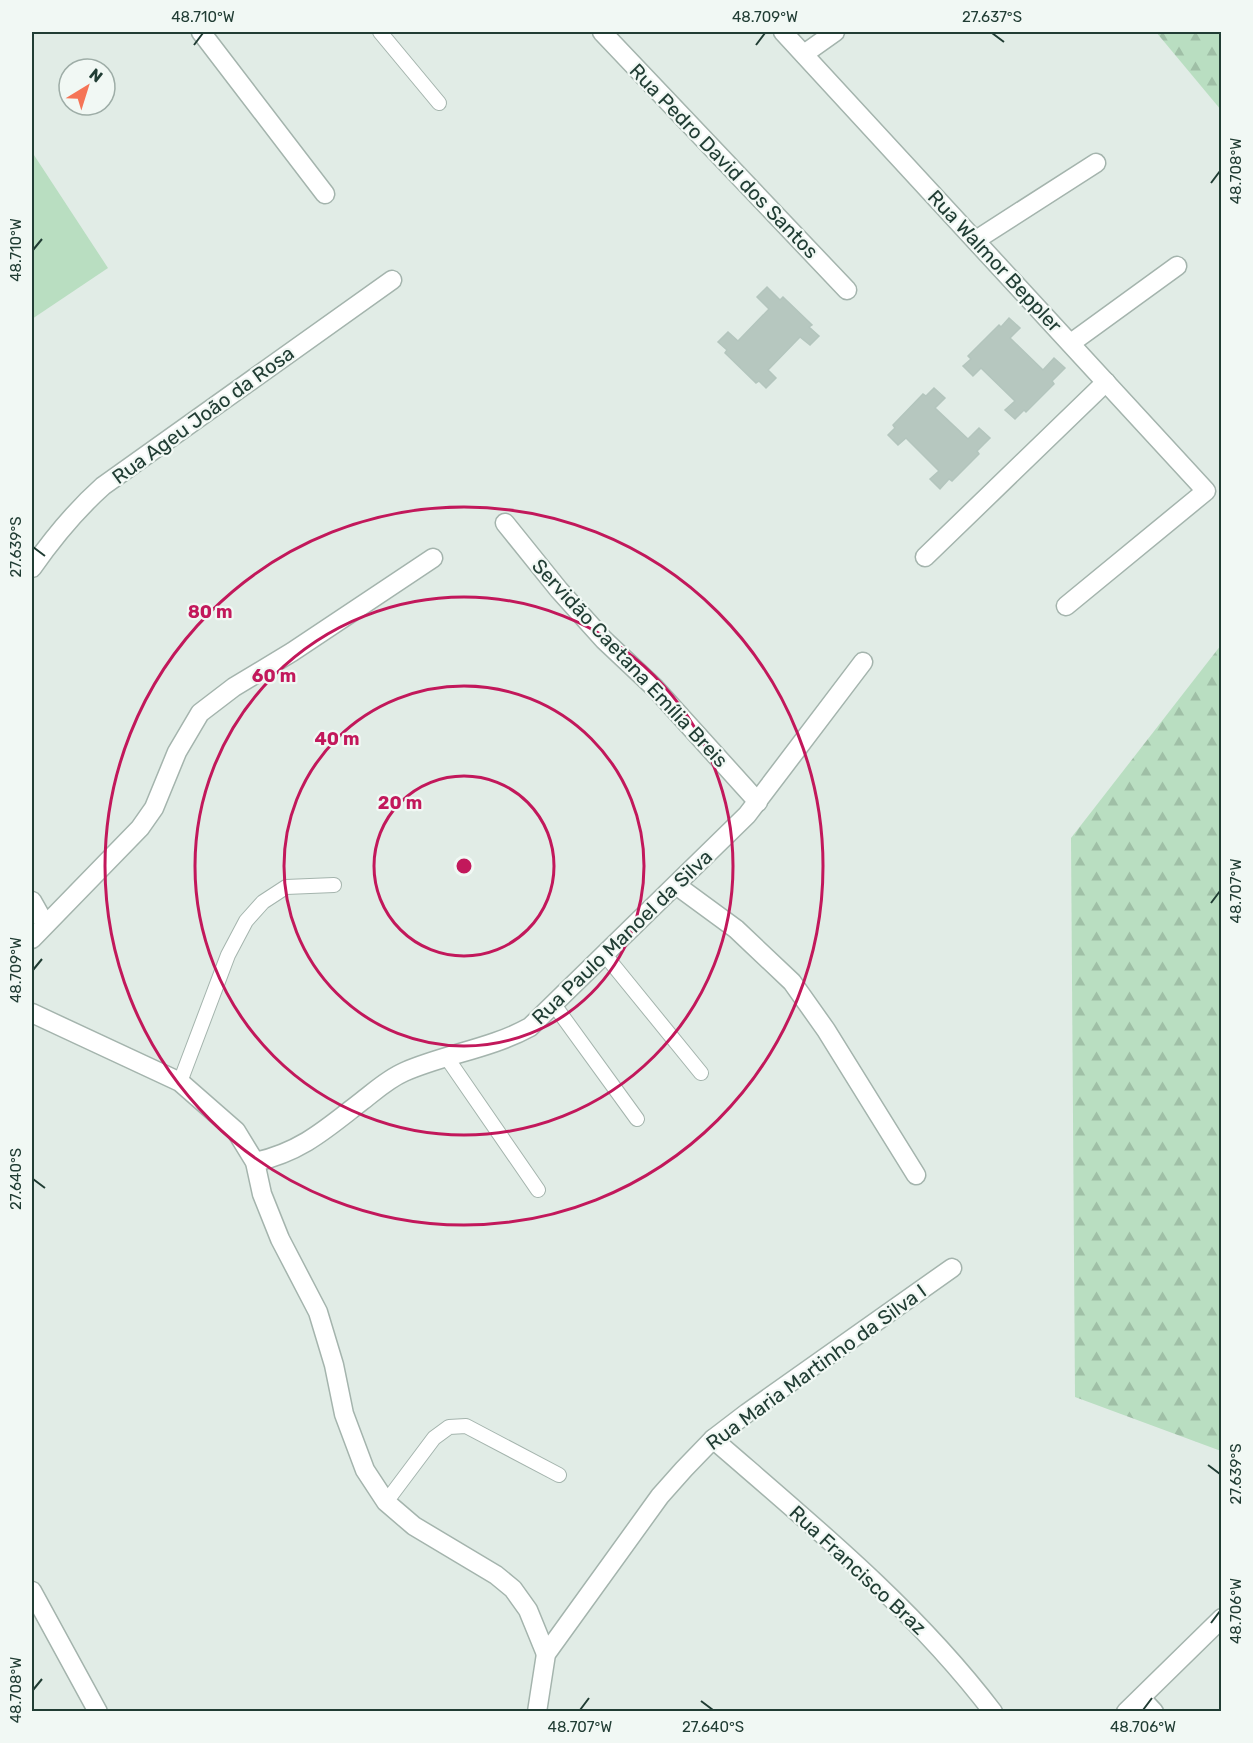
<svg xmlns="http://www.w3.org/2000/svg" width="1253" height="1743" font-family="Rubik,sans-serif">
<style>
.forest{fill:url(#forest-firs)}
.garden{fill:#b9dec1}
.building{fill:#b6c7bf;stroke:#b3c5bd;stroke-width:1.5}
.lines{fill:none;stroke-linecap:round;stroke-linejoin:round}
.service-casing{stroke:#a4b4ad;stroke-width:16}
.minor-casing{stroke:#a4b4ad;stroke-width:21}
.tertiary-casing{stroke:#a4b4ad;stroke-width:21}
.service{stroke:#fff;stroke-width:14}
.minor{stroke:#fff;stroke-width:18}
.tertiary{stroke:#fff;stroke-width:18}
.ticks{fill:none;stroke:#213d34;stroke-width:2}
.ring{fill:none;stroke:#c2185b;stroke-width:3}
.labels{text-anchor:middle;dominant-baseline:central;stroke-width:4.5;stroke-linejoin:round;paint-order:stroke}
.street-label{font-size:20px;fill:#213d34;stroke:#f1f8f4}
.centre{fill:#c2185b;stroke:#f1f8f4;stroke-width:3}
.ring-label{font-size:18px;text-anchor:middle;font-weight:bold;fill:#c2185b;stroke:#f1f8f4;stroke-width:4.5;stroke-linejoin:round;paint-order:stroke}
.neatline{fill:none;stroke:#213d34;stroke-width:2}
.ticks-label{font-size:15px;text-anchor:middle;fill:#213d34}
</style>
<defs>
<pattern id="forest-firs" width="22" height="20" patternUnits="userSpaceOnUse" patternTransform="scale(1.5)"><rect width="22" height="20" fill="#b9dec1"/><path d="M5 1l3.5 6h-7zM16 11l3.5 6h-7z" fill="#9fbfa6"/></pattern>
</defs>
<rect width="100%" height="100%" fill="#e1ece6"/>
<g class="forest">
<path d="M 1156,32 L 1221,32 L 1221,110 Z"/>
<path d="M 1221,645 L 1222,1451 L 1221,1451 L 1075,1397 L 1071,838 Z"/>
</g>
<path class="garden" d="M 32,152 L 108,268 L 32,319 Z"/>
<g class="building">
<path d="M 767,287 L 780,300 L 783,297 L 812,325 L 809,327 L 819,336 L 810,345 L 800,337 L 768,370 L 776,378 L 766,388 L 759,381 L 756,383 L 725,353 L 727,350 L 718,342 L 728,332 L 738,341 L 769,309 L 757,297 Z"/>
<path d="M 1009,318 L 1020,328 L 1010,338 L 1043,370 L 1054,358 L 1065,368 L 1052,381 L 1054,384 L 1026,412 L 1024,410 L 1015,419 L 1005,410 L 1015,401 L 981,368 L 973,376 L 963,366 L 971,359 L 968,356 L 999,325 L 1001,327 Z"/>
<path d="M 934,388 L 945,398 L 935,408 L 968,439 L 979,428 L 990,438 L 977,451 L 979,454 L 952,481 L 949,479 L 940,489 L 930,479 L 939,471 L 906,438 L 898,445 L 888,435 L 895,428 L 893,425 L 923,394 L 926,396 Z"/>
</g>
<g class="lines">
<g class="service-casing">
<g id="service">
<path d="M 380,32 L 439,103"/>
<path d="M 605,955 L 701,1073"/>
<path d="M 555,1006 L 637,1119"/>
<path d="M 447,1058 L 538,1190"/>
<path d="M 180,1082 L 228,955 L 246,921 L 263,902 L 286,887 L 334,885"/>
<path d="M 386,1502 L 434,1438 L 449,1427 L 466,1426 L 559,1475"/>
</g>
</g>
<g class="minor-casing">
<g id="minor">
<path d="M 201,32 L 325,194"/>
<path d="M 602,32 L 847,290"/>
<path d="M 783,32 L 1206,491 L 1066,606"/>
<path d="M 804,54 L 835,32"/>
<path d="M 976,240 L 1096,163"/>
<path d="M 1071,343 L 1177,266"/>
<path d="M 505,523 L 559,590 L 604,640 L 655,688 L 758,802"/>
<path d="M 925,557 L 1106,382"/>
<path d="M 32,568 C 53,538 75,511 103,486 L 392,280"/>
<path d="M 676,885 L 736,929 L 792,982 L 826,1030 L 916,1175"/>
<path d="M 32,901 L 45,924"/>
<path d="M 32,939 L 140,828 L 154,808 L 177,752 L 200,713 L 234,687 L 292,652 L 433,558"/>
<path d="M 32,1013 L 180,1082 L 236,1131 L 255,1162 L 262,1194 L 280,1239 L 318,1312 L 334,1365 L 344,1414 L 365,1470 L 386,1502 L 414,1526 L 496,1575 L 513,1589 L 528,1610 L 546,1654"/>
<path d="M 255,1162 C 301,1152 326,1129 362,1101 C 375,1091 388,1079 404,1072 C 445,1054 490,1049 530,1027 L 747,815 L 863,662"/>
<path d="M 713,1439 C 811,1524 914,1608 993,1712"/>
<path d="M 1141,1698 L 1154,1712"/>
<path d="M 537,1712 L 546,1654 L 660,1496 L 684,1469 L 713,1439 L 747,1413 L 952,1268"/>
<path d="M 1126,1712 L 1222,1618"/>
</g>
</g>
<g class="tertiary-casing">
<path id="tertiary" d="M 32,1591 L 98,1712"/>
</g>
<use href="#service" class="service"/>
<use href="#minor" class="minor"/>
<use href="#tertiary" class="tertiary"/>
</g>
<path class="ticks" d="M 992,33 L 1004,42M 194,45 L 203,33M 756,45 L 765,33M 1211,183 L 1220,171M 33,250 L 42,239M 33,547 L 45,556M 1211,903 L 1220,891M 33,970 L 42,959M 33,1179 L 45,1188M 1208,1465 L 1220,1474M 1211,1623 L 1220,1611M 33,1690 L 42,1679M 701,1701 L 713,1710M 580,1710 L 589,1698M 1143,1710 L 1152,1698"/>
<g class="ring">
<circle cx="464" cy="866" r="90"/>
<circle cx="464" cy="866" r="180"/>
<circle cx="464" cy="866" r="269"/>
<circle cx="464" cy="866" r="359"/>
</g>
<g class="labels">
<g class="street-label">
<text transform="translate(724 161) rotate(46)">Rua Pedro David dos Santos</text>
<text transform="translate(995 261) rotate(47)">Rua Walmor Beppler</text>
<text transform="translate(203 415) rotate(-36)">Rua Ageu João da Rosa</text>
<text transform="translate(630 663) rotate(47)">Servidão Caetana Emília Breis</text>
<text transform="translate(622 937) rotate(-44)">Rua Paulo Manoel da Silva</text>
<text transform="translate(816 1367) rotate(-36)">Rua Maria Martinho da Silva I</text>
<text transform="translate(858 1570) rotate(43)">Rua Francisco Braz</text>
</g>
</g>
<circle cx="464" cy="866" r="9" class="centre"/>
<g class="ring-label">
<text x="210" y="618">80 m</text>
<text x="274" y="682">60 m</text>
<text x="337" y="745">40 m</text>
<text x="400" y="809">20 m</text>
</g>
<rect width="1253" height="1743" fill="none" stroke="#f1f8f4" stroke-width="66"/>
<g transform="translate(87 87) rotate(38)"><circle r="28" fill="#f1f8f4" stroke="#9eada7" stroke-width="1.5"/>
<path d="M0-4.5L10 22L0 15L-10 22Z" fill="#f57456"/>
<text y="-9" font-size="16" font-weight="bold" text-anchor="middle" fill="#213d34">N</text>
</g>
<rect x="33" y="33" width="1187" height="1677" class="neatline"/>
<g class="ticks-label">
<text x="203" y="22">48.710°W</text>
<text x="765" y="22">48.709°W</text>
<text x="992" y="22">27.637°S</text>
<text transform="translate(1236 171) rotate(-90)" y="5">48.708°W</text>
<text transform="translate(16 250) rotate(-90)" y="5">48.710°W</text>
<text transform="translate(16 547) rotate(-90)" y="5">27.639°S</text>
<text transform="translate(1236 891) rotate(-90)" y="5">48.707°W</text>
<text transform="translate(16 970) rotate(-90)" y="5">48.709°W</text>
<text transform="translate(16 1179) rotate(-90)" y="5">27.640°S</text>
<text transform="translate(1236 1474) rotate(-90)" y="5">27.639°S</text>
<text transform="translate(1236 1611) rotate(-90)" y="5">48.706°W</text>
<text transform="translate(16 1690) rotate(-90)" y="5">48.708°W</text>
<text x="580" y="1732">48.707°W</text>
<text x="713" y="1732">27.640°S</text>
<text x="1143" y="1732">48.706°W</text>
</g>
</svg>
